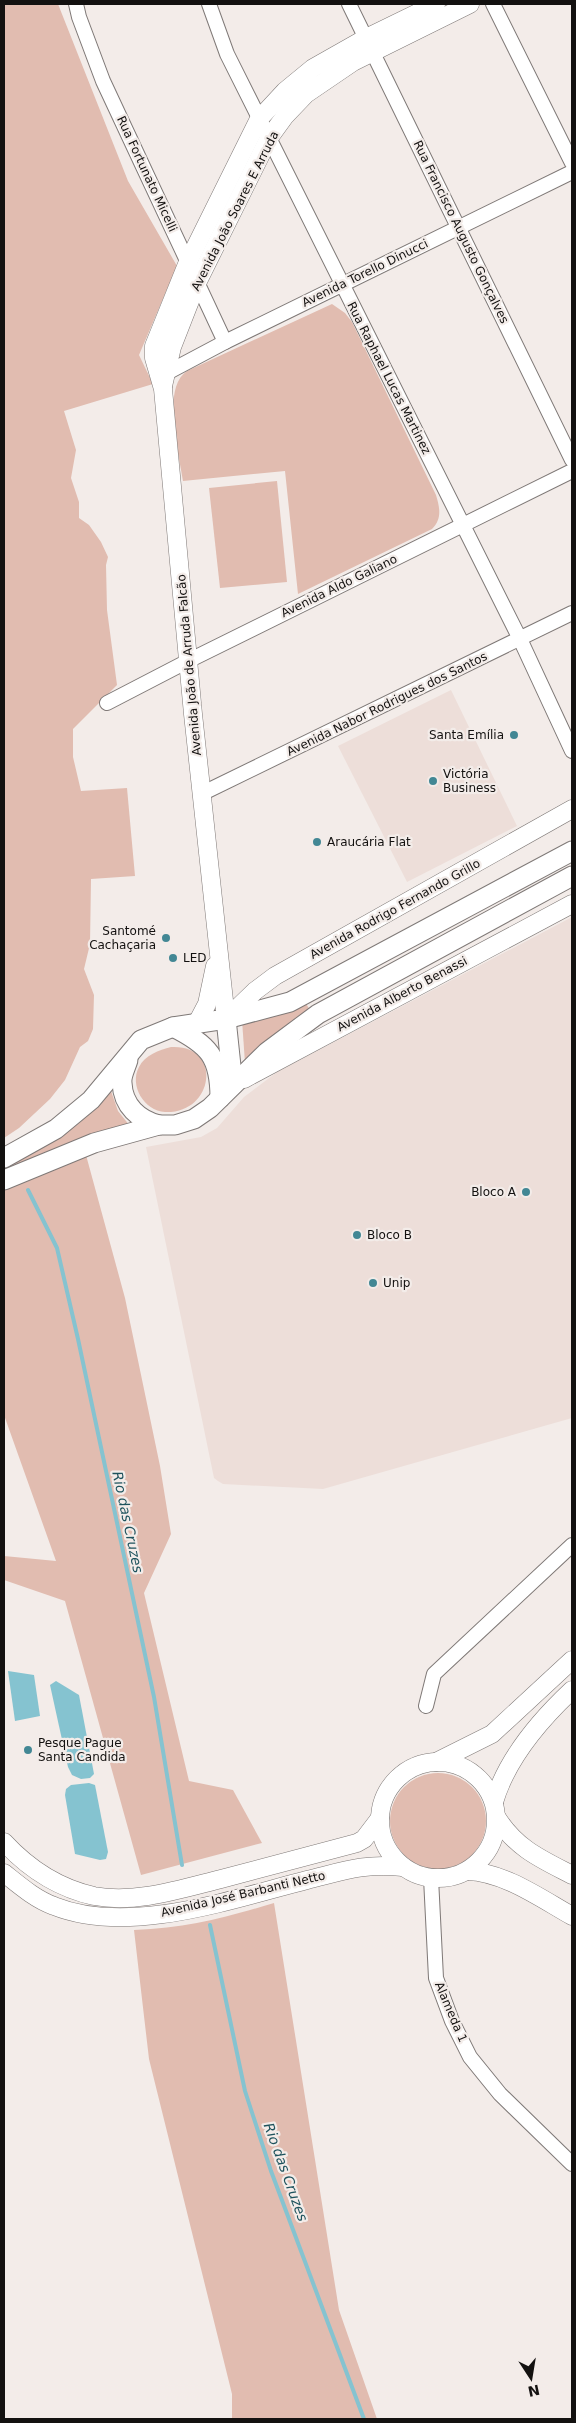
<svg xmlns="http://www.w3.org/2000/svg" width="576" height="2423" font-family="'DejaVu Sans',sans-serif">
<style>
.built{fill:#edded9}
.green{fill:#e1bcb0}
.water{fill:#85c3d0}
.lines{fill:none;stroke-linecap:round;stroke-linejoin:round}
.stream{stroke:#85c3d0;stroke-width:4}
.minor-casing{stroke:#7f7977;stroke-width:16}
.tertiary-casing{stroke:#7f7977;stroke-width:19}
.secondary-casing{stroke:#7f7977;stroke-width:21}
.minor{stroke:#fff;stroke-width:14}
.tertiary{stroke:#fff;stroke-width:18}
.secondary{stroke:#fff;stroke-width:19}
.poi-dot{fill:#428794;stroke:#f3ece9;stroke-width:2}
.labels{text-anchor:middle;dominant-baseline:central;stroke-width:4.5;stroke-linejoin:round;paint-order:stroke}
.street-label{font-size:12px;fill:#131110;stroke:#f3ece9}
.poi-label{font-size:12px;fill:#131110;stroke:#f3ece9;text-anchor:start}
.water-label{font-size:14px;font-style:italic;fill:#1e535d;stroke:#f3ece9}
</style>
<rect width="100%" height="100%" fill="#f3ece9"/>
<g class="built">
<path d="M 451,690 L 517,826 L 407,882 L 338,746 Z"/>
<path d="M 572,917 L 572,1418 L 323,1489 L 223,1484 L 218,1481 L 214,1478 L 146,1147 L 201,1137 L 217,1128 L 244,1097 L 277,1072 Z"/>
</g>
<g class="green">
<path d="M 4,4 L 58,4 L 128,181 L 177,266 L 139,355 L 153,384 L 64,411 L 76,450 L 71,478 L 79,502 L 79,518 L 89,525 L 101,542 L 108,557 L 106,565 L 107,610 L 117,685 L 73,729 L 73,757 L 81,791 L 127,788 L 135,876 L 91,879 L 90,944 L 84,969 L 94,995 L 93,1029 L 88,1041 L 80,1047 L 65,1080 L 50,1099 L 19,1128 L 4,1138 Z"/>
<path d="M 332,304 L 345,313 L 352,322 L 436,495 C 440,508 442,519 432,529 L 298,594 L 285,471 L 183,481 C 179,454 161,388 187,371 Z"/>
<path d="M 277,481 L 287,582 L 220,588 L 209,488 Z"/>
<path d="M 305,1002 L 310,1010 L 245,1063 L 242,1020 Z"/>
<path d="M 171,1047 C 223,1044 215,1114 165,1112 C 144,1111 129,1085 139,1067 C 145,1055 159,1050 171,1047 Z"/>
<path d="M 111,1091 L 118,1111 L 130,1126 L 4,1175 L 4,1169 L 78,1124 Z"/>
<path d="M 86,1155 L 125,1298 L 160,1466 L 171,1534 L 144,1593 L 189,1781 L 233,1790 L 262,1843 L 141,1875 L 65,1601 L 4,1580 L 4,1556 L 56,1561 L 4,1415 L 4,1189 Z"/>
<circle cx="438" cy="1821" r="48"/>
<path d="M 274,1903 L 339,2310 L 377,2419 L 232,2419 L 232,2394 L 149,2059 L 134,1930 C 187,1928 224,1918 274,1903 Z"/>
</g>
<g class="water">
<path d="M 8,1671 L 34,1675 L 40,1716 L 15,1721 Z"/>
<path d="M 56,1681 L 79,1695 L 94,1774 L 90,1778 L 81,1779 L 72,1775 L 68,1767 L 50,1685 Z"/>
<path d="M 89,1783 L 95,1785 L 108,1852 L 106,1859 L 100,1860 L 75,1854 L 65,1795 L 66,1789 L 71,1785 Z"/>
</g>
<g class="lines">
<g class="stream">
<path d="M 28,1190 L 57,1248 L 78,1339 L 154,1697 L 182,1865"/>
<path d="M 210,1925 L 245,2091 L 271,2171 L 364,2419"/>
</g>
<g class="minor-casing">
<g id="minor">
<path d="M 76,4 L 79,17 L 103,81 L 225,342"/>
<path d="M 209,4 L 227,54 L 520,639 L 572,751"/>
<path d="M 349,4 L 572,460"/>
<path d="M 493,4 L 572,163"/>
<path d="M 161,376 L 225,342 L 572,172"/>
<path d="M 107,703 L 188,661 L 572,471"/>
<path d="M 201,794 L 572,613"/>
<path d="M 426,1706 L 434,1674 L 572,1545"/>
<path d="M 431,1878 L 436,1978 L 452,2021 L 470,2057 L 500,2094 L 572,2164"/>
</g>
</g>
<g class="tertiary-casing">
<g id="tertiary">
<path d="M 163,386 L 172,347 L 197,283 L 269,138 L 285,116 L 306,94 L 353,62 L 470,4"/>
<path d="M 226,1019 L 193,714 L 163,389 L 154,358 L 154,346 L 188,262 L 259,119 L 285,91 L 313,68 L 366,38 L 436,4"/>
<path d="M 226,1019 L 255,991 L 275,976 L 572,809"/>
<path d="M 197,1023 L 207,1004 L 215,966"/>
<path d="M 244,1079 L 572,904"/>
<path d="M 436,1762 L 492,1734 L 572,1660"/>
<circle cx="438" cy="1820" r="58"/>
<path d="M 494,1802 C 507,1758 540,1720 572,1690"/>
<path d="M 497,1818 C 517,1849 541,1859 572,1875"/>
<path d="M 4,1842 C 28,1868 58,1888 94,1896 C 135,1904 181,1889 221,1879 C 267,1867 312,1855 357,1843 L 364,1839 L 380,1818"/>
<path d="M 467,1871 C 504,1872 540,1898 572,1916"/>
<path d="M 4,1873 C 19,1885 35,1899 54,1906 C 129,1936 232,1899 307,1880 C 344,1871 364,1863 403,1867"/>
</g>
</g>
<g class="secondary-casing">
<g id="secondary">
<path d="M 226,1019 L 233,1085"/>
<path d="M 173,1027 C 209,1045 220,1057 220,1098"/>
<path d="M 128,1060 C 126,1067 121,1076 122,1083 C 123,1106 139,1120 159,1125"/>
<path d="M 4,1158 L 56,1129 L 91,1100 L 141,1040 L 173,1027 L 226,1019 L 290,1002 L 572,851"/>
<path d="M 4,1180 L 94,1143 L 159,1125 L 175,1125 L 194,1119 L 210,1108 L 267,1052 L 318,1014 L 572,876"/>
</g>
</g>
<use href="#minor" class="minor"/>
<use href="#tertiary" class="tertiary"/>
<use href="#secondary" class="secondary"/>
</g>
<g class="poi-dot">
<circle cx="514" cy="735" r="5"/>
<circle cx="433" cy="781" r="5"/>
<circle cx="317" cy="842" r="5"/>
<circle cx="166" cy="938" r="5"/>
<circle cx="173" cy="958" r="5"/>
<circle cx="526" cy="1192" r="5"/>
<circle cx="357" cy="1235" r="5"/>
<circle cx="373" cy="1283" r="5"/>
<circle cx="28" cy="1750" r="5"/>
</g>
<g class="labels">
<g class="street-label">
<text transform="translate(147 174) rotate(65)">Rua Fortunato Micelli</text>
<text transform="translate(235 211) rotate(-63)">Avenida João Soares E Arruda</text>
<text transform="translate(461 232) rotate(64)">Rua Francisco Augusto Gonçalves</text>
<text transform="translate(365 273) rotate(-26)">Avenida Torello Dinucci</text>
<text transform="translate(389 378) rotate(63)">Rua Raphael Lucas Martinez</text>
<text transform="translate(339 586) rotate(-26)">Avenida Aldo Galiano</text>
<text transform="translate(189 665) rotate(-95)">Avenida João de Arruda Falcão</text>
<text transform="translate(387 704) rotate(-26)">Avenida Nabor Rodrigues dos Santos</text>
<text transform="translate(395 909) rotate(-29)">Avenida Rodrigo Fernando Grillo</text>
<text transform="translate(402 994) rotate(-28)">Avenida Alberto Benassi</text>
<text transform="translate(243 1894) rotate(-13)">Avenida José Barbanti Netto</text>
<text transform="translate(451 2012) rotate(67)">Alameda 1</text>
</g>
<g class="poi-label">
<text x="504" y="735" text-anchor="end">Santa Emília</text>
<text x="443" y="774">Victória<tspan x="443" dy="14">Business</tspan></text>
<text x="327" y="842">Araucária Flat</text>
<text x="156" y="931" text-anchor="end">Santomé<tspan x="156" dy="14">Cachaçaria</tspan></text>
<text x="183" y="958">LED</text>
<text x="516" y="1192" text-anchor="end">Bloco A</text>
<text x="367" y="1235">Bloco B</text>
<text x="383" y="1283">Unip</text>
<text x="38" y="1743">Pesque Pague<tspan x="38" dy="14">Santa Candida</tspan></text>
</g>
<g class="water-label">
<text transform="translate(128 1522) rotate(78)">Rio das Cruzes</text>
<text transform="translate(286 2172) rotate(70)">Rio das Cruzes</text>
</g>
</g>
<rect width="576" height="2423" fill="none" stroke="#131110" stroke-width="10"/>
<g transform="translate(531 2378) rotate(168)" stroke="#f3ece9" stroke-width="4" paint-order="stroke">
<path d="M0-4L9 19L0 12L-9 19Z" fill="#131110"/>
<text y="-8" font-size="14" font-weight="bold" text-anchor="middle" fill="#131110">N</text>
</g>
</svg>
